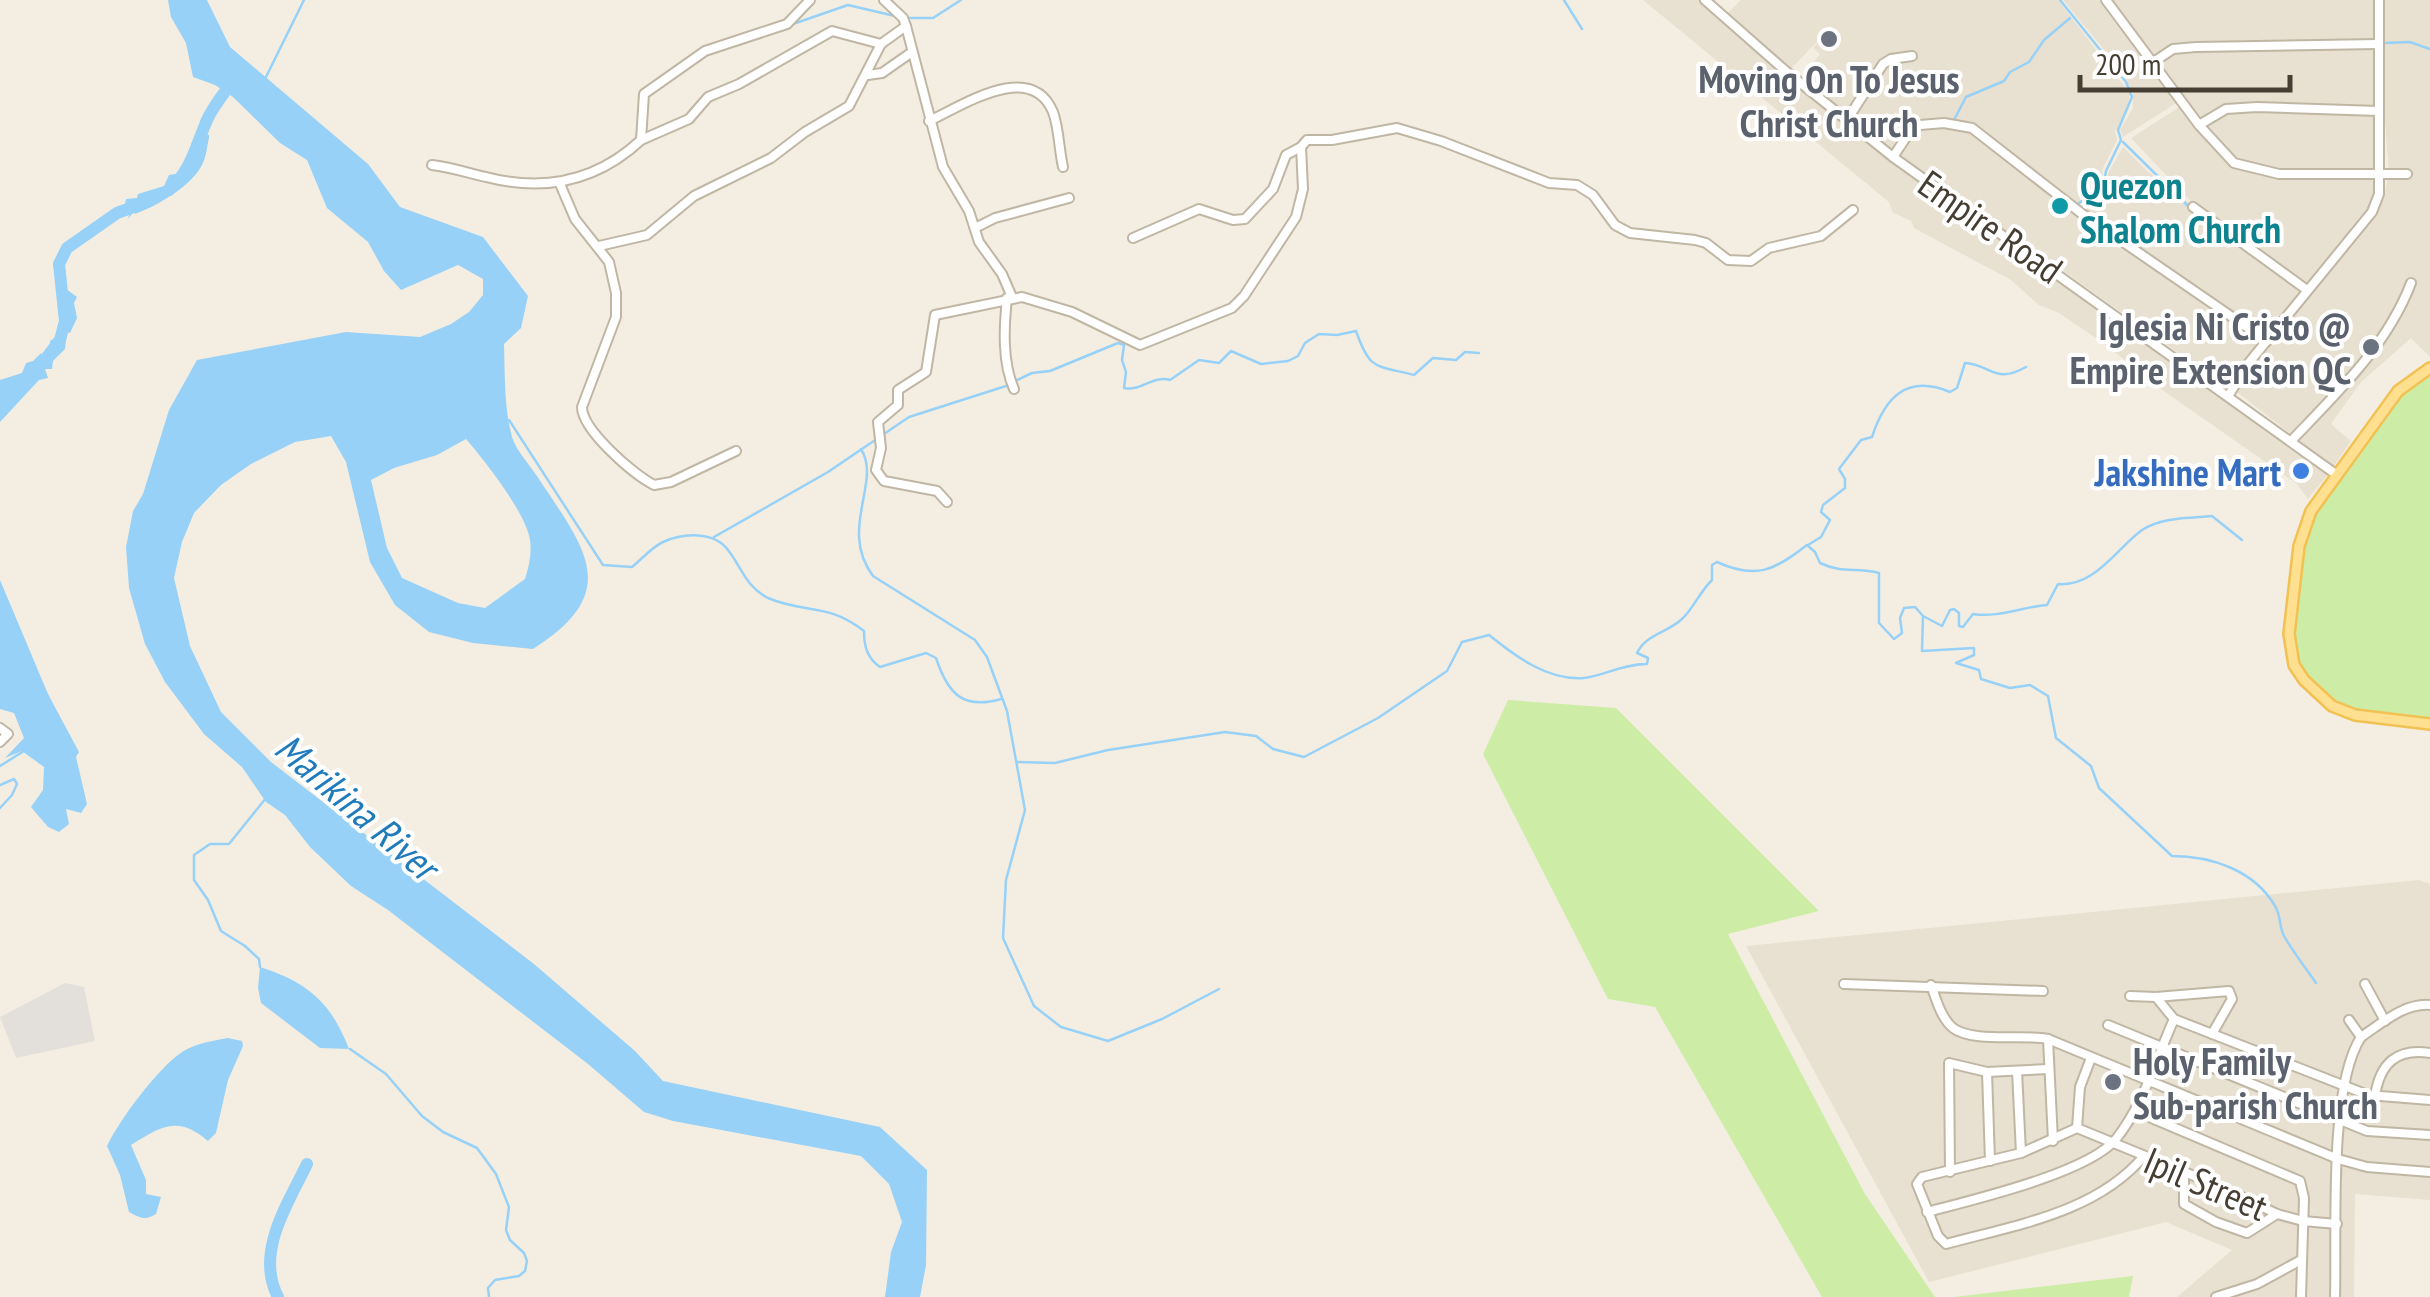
<svg xmlns="http://www.w3.org/2000/svg" width="2430" height="1297" font-family="'PT Sans Narrow',sans-serif">
<style>
.residential{fill:#e8e0d0}
.green{fill:#cdeda6}
.parking{fill:#e3e0dc}
.water{fill:#97d1f8;fill-rule:evenodd}
.lines{fill:none;stroke-linecap:round;stroke-linejoin:round}
.stream{stroke:#97d1f8;stroke-width:2.5}
.river{stroke:#97d1f8;stroke-width:12}
.minor-casing{stroke:#c0b6a4;stroke-width:12}
.major-casing{stroke:#f1c153;stroke-width:14}
.minor{stroke:#fff;stroke-width:8}
.major{stroke:#ffdf90;stroke-width:9}
.worship-dot{fill:#6b7280;stroke:#fff;stroke-width:4}
.culture-dot{fill:#0f9aa8;stroke:#fff;stroke-width:4}
.shop-dot{fill:#3f7fe0;stroke:#fff;stroke-width:4}
.labels{text-anchor:middle;dominant-baseline:central;stroke-width:8;stroke-linejoin:round;paint-order:stroke}
.worship-label{font-size:38px;font-weight:bold;fill:#5b616d;stroke:#fff}
.culture-label{font-size:38px;font-weight:bold;fill:#0d838f;stroke:#fff;text-anchor:start}
.street-label{font-size:38px;fill:#463e32;stroke:#fff}
.shop-label{font-size:38px;font-weight:bold;fill:#366cbe;stroke:#fff;text-anchor:end}
.water-label{font-size:40px;font-style:italic;fill:#207bbd;stroke:#fff}
</style>
<rect width="100%" height="100%" fill="#f4eee2"/>
<g class="residential">
<path d="M 1643,0 L 1702,0 L 1874,147 L 2226,390 L 2329,473 L 2308,499 L 2297,484 L 2161,389 L 2102,342 L 2059,313 L 2039,305 L 2011,280 L 1914,228 L 1911,221 L 1892,212 L 1889,202 Z"/>
<path d="M 1741,0 L 2058,0 L 2130,94 L 2127,110 L 2115,132 L 2117,140 L 2102,170 L 2103,176 L 2074,206 L 2264,341 L 2232,386 L 2198,367 L 2047,259 L 2003,235 L 1799,81 L 1820,54 L 1813,48 L 1826,32 L 1788,72 L 1724,17 Z"/>
<path d="M 2063,0 L 2103,0 L 2107,12 L 2152,66 L 2165,50 L 2149,57 L 2106,0 L 2377,0 L 2376,39 L 2235,41 L 2178,47 L 2376,45 L 2378,110 L 2248,107 L 2212,110 L 2199,119 L 2181,100 L 2123,137 L 2120,130 L 2133,108 L 2133,92 L 2116,64 Z"/>
<path d="M 2384,0 L 2430,0 L 2430,357 L 2411,338 L 2361,382 L 2331,424 L 2351,441 L 2333,467 L 2237,392 L 2249,364 L 2268,341 L 2080,207 L 2107,184 L 2108,173 L 2123,147 L 2147,171 L 2200,211 L 2131,138 L 2184,104 L 2225,155 L 2264,175 L 2381,177 L 2375,208 L 2385,191 L 2389,173 L 2379,43 L 2388,42 L 2383,40 Z"/>
<path d="M 2307,109 L 2378,113 L 2378,170 L 2263,171 L 2226,152 L 2204,122 L 2221,113 Z"/>
<path d="M 2419,880 L 2430,884 L 2430,1200 L 2355,1194 L 2354,1297 L 2177,1297 L 2232,1250 L 2166,1222 L 1929,1282 L 1746,946 Z"/>
</g>
<g class="green">
<path d="M 2430,368 L 2430,722 L 2352,713 L 2325,698 L 2299,669 L 2292,651 L 2294,598 L 2307,522 L 2398,391 Z"/>
<path d="M 1508,700 L 1616,708 L 1819,911 L 1728,934 L 1865,1194 L 1935,1297 L 1822,1297 L 1655,1007 L 1608,999 L 1483,754 Z"/>
<path d="M 2133,1276 L 2129,1297 L 1954,1297 Z"/>
</g>
<path class="parking" d="M 65,983 L 84,987 L 95,1041 L 16,1058 L 0,1017 Z"/>
<g class="water">
<path d="M 168,0 L 207,0 L 230,47 L 368,164 L 400,207 L 483,237 L 528,296 L 521,328 L 504,344 C 505,374 504,408 512,437 C 516,450 529,464 537,476 C 585,549 624,591 533,649 L 473,643 L 429,632 L 395,605 L 370,562 L 346,462 L 331,436 L 295,442 L 251,464 L 221,485 L 194,513 L 182,542 L 174,578 L 190,646 L 221,712 L 271,762 L 534,964 L 635,1051 L 663,1081 L 880,1127 L 927,1170 L 926,1265 L 920,1297 L 885,1297 L 891,1252 L 902,1222 L 889,1184 L 861,1156 L 673,1121 L 644,1112 L 588,1064 L 388,910 L 351,886 L 310,847 L 285,815 L 266,802 L 242,767 L 204,734 L 165,682 L 145,644 L 129,588 L 126,547 L 133,511 L 143,494 L 169,410 L 197,360 L 346,332 L 420,337 L 451,324 L 469,312 L 483,295 L 483,279 L 458,265 L 401,290 L 384,271 L 368,242 L 327,208 L 307,160 L 280,143 L 233,97 L 215,85 L 193,77 L 186,43 L 171,17 ZM 466,439 C 485,461 526,513 530,540 C 532,554 529,566 525,579 L 485,608 L 458,603 L 402,578 L 387,548 L 371,480 L 394,468 L 437,455 Z"/>
<path d="M 202,134 L 209,135 L 209,138 C 207,145 207,155 202,165 C 190,188 154,207 135,214 L 134,211 L 128,219 L 131,209 L 125,204 L 126,199 L 137,198 L 138,194 L 164,186 L 169,175 L 175,174 L 176,181 L 180,180 L 191,158 L 200,151 Z"/>
<path d="M 65,269 L 62,286 L 77,297 L 74,303 L 77,318 L 70,333 L 67,332 L 65,349 L 53,361 L 52,369 L 45,369 L 48,378 L 39,380 L 0,422 L 0,380 L 22,373 L 26,363 L 33,361 L 41,353 L 42,358 L 51,357 L 50,341 L 66,330 L 66,304 L 55,283 L 62,279 Z"/>
<path d="M 0,580 L 48,694 L 79,752 L 76,757 L 87,804 L 81,813 L 66,809 L 69,824 L 59,832 L 48,827 L 31,807 L 43,790 L 44,767 L 22,751 L 5,758 L 24,738 L 14,713 L 0,709 Z"/>
<path d="M 260,967 C 307,982 331,1002 349,1049 L 320,1048 L 261,1003 L 258,988 Z"/>
<path d="M 228,1038 L 242,1041 L 243,1046 L 228,1080 L 216,1133 L 208,1141 C 178,1115 161,1126 131,1145 L 146,1180 L 146,1194 L 161,1197 L 156,1214 C 145,1221 140,1218 129,1212 L 120,1175 L 107,1146 C 120,1119 158,1068 182,1052 C 196,1043 212,1041 228,1038 Z"/>
</g>
<g class="lines">
<g class="stream">
<path d="M 1564,0 L 1582,29"/>
<path d="M 2060,0 L 2126,82 L 2132,97 L 2118,130 L 2121,140 L 2106,171 L 2104,182 L 2078,204"/>
<path d="M 908,18 L 933,18 L 961,0"/>
<path d="M 793,24 L 848,5 L 895,16"/>
<path d="M 756,38 L 772,33"/>
<path d="M 2383,43 L 2410,42 L 2430,49"/>
<path d="M 265,79 L 304,0"/>
<path d="M 1954,120 L 1966,97 L 2004,81 L 2010,72 L 2029,62 L 2044,40 L 2070,18"/>
<path d="M 2123,142 L 2189,207"/>
<path d="M 1015,381 L 1032,373 L 1050,371 L 1118,343 L 1124,345 L 1122,360 L 1126,372 L 1124,388 C 1140,392 1153,375 1170,380 L 1199,360 L 1219,363 L 1231,351 L 1261,364 L 1288,361 L 1298,356 L 1305,343 L 1319,334 L 1337,335 L 1356,331 C 1370,371 1375,365 1414,375 L 1433,358 L 1456,360 L 1465,352 L 1479,353"/>
<path d="M 509,420 L 603,565 L 632,567 C 642,559 652,547 663,542 C 683,533 714,531 728,550 C 742,568 746,587 768,598 C 805,614 827,602 864,631 C 864,646 867,658 880,667 L 926,653 L 936,658 C 948,694 963,710 1001,699"/>
<path d="M 861,449 C 882,482 838,529 873,576 L 975,640 L 987,657 L 1007,711 L 1025,810 L 1006,880 L 1003,938 L 1034,1006 L 1061,1027 L 1108,1041 L 1162,1019 L 1219,989"/>
<path d="M 714,537 L 828,472 L 909,417 L 1006,386"/>
<path d="M 1808,545 L 1821,537 L 1830,520 L 1821,512 L 1823,505 L 1845,488 L 1845,479 L 1839,469 L 1861,440 L 1872,437 C 1885,397 1907,374 1950,392 L 1957,388 L 1965,363 C 1990,364 1994,385 2026,367"/>
<path d="M 1923,616 L 1942,626 L 1950,610 L 1954,609 L 1959,613 L 1959,626 L 1963,627 L 1973,614 C 1999,618 2021,607 2047,605 L 2058,584 C 2095,587 2116,549 2142,530 C 2162,517 2189,518 2212,516 L 2242,540"/>
<path d="M 1017,762 L 1055,763 L 1108,750 L 1225,732 L 1256,736 L 1273,749 L 1304,757 L 1378,718 L 1447,671 L 1462,642 L 1489,635 C 1515,656 1548,681 1584,678 C 1604,676 1622,664 1647,664 L 1648,658 L 1637,653 C 1646,634 1667,633 1682,619 C 1693,609 1699,593 1712,580 L 1712,565 L 1717,562 C 1756,580 1775,570 1807,545 L 1815,552 L 1820,563 C 1843,574 1856,567 1879,573 L 1879,623 L 1894,639 L 1902,633 L 1900,618 L 1904,608 L 1915,607 L 1923,616 L 1922,651 L 1974,648 L 1974,655 L 1956,663 L 1979,670 L 1981,679 L 2010,688 L 2030,685 L 2048,696 L 2056,738 L 2091,766 L 2099,788 L 2172,856 C 2211,856 2254,870 2275,906 C 2281,915 2279,927 2284,936 C 2293,952 2305,967 2316,983"/>
<path d="M 0,766 L 24,751"/>
<path d="M 0,785 L 14,779 L 17,784 L 12,795 L 0,808"/>
<path d="M 260,967 L 259,959 L 245,946 L 221,931 L 208,900 L 194,880 L 194,855 L 210,844 L 229,844 L 266,798"/>
<path d="M 350,1049 L 386,1074 L 422,1116 L 443,1132 L 477,1148 L 496,1174 L 509,1207 L 506,1230 L 510,1240 L 524,1253 L 527,1261 L 525,1271 L 519,1276 L 495,1280 L 488,1288 L 489,1297"/>
</g>
<g class="river">
<path d="M 169,190 C 191,170 194,151 205,125 C 210,110 223,95 232,82"/>
<path d="M 38,369 L 60,340 L 65,321 L 59,264 L 67,248 L 117,213 L 147,202"/>
<path d="M 278,1297 C 255,1253 287,1205 307,1164"/>
</g>
<g class="minor-casing">
<g id="minor">
<path d="M 884,0 L 903,18 L 906,26 L 943,167 L 969,211 L 979,242 L 1002,274 L 1012,297"/>
<path d="M 1705,0 L 1788,73 L 1893,157 L 2337,475"/>
<path d="M 2106,0 L 2199,125 L 2234,163 L 2279,174 L 2407,174"/>
<path d="M 2152,63 L 2173,49 L 2196,47 L 2378,44"/>
<path d="M 868,75 L 882,73 L 912,52"/>
<path d="M 1847,120 L 1883,64 L 1891,59 L 1912,56"/>
<path d="M 929,121 C 962,106 1031,59 1053,112 C 1059,128 1059,150 1063,167"/>
<path d="M 2199,125 L 2226,109 L 2257,107 L 2379,111"/>
<path d="M 641,140 L 689,119 L 708,97 L 739,84 L 832,31 L 881,44"/>
<path d="M 1893,157 L 1911,130 L 1920,125 L 1944,123 L 1972,128 L 2081,213 L 2267,341"/>
<path d="M 432,165 C 450,167 468,173 486,177 C 544,192 597,181 641,140 L 644,94 L 705,51 L 787,24 L 810,0"/>
<path d="M 560,184 L 575,219 L 609,262 L 616,293 L 616,317 L 582,407 C 582,430 633,474 654,485 L 671,482 L 736,451"/>
<path d="M 2193,207 L 2307,290"/>
<path d="M 975,228 L 995,218 L 1069,198"/>
<path d="M 1133,238 L 1199,209 L 1233,220 L 1245,219 L 1273,189 L 1286,155 L 1301,147"/>
<path d="M 599,246 L 647,235 L 694,196 L 771,158 L 805,132 L 849,106 L 881,44 L 906,26"/>
<path d="M 1007,298 C 1004,327 1002,362 1014,389"/>
<path d="M 2229,395 L 2247,365 L 2372,212 L 2379,194 L 2379,0"/>
<path d="M 2291,441 C 2337,393 2387,346 2411,283"/>
<path d="M 947,502 L 937,491 L 884,481 L 876,470 L 881,448 L 878,422 L 898,405 L 898,390 L 926,372 L 935,315 L 1022,297 L 1072,312 L 1140,345 L 1232,308 L 1244,296 L 1296,217 L 1303,189 L 1301,147 L 1307,140 L 1332,140 L 1397,128 L 1441,141 L 1549,183 L 1577,185 L 1593,195 L 1615,225 L 1630,233 L 1695,240 L 1706,243 L 1728,260 L 1751,261 L 1769,248 L 1821,236 L 1853,210"/>
<path d="M 0,728 L 8,734 L 0,742"/>
<path d="M 1844,984 L 2043,991"/>
<path d="M 2365,984 L 2385,1021"/>
<path d="M 1931,985 C 1936,999 1941,1018 1953,1028 C 1973,1043 2023,1034 2048,1039 L 2338,1159 L 2367,1167 L 2430,1172"/>
<path d="M 2130,996 L 2156,997 L 2229,991 L 2232,999 L 2212,1034"/>
<path d="M 2156,997 L 2174,1019 L 2368,1095 L 2430,1100"/>
<path d="M 2108,1025 L 2367,1131 L 2430,1135"/>
<path d="M 2361,1037 C 2382,1023 2404,1003 2430,1005"/>
<path d="M 2048,1039 L 2053,1141"/>
<path d="M 2017,1071 L 2021,1153"/>
<path d="M 1987,1072 L 1990,1161"/>
<path d="M 2375,1096 C 2380,1063 2397,1048 2430,1053"/>
<path d="M 2135,1111 L 2300,1181 L 2304,1198 L 2301,1297"/>
<path d="M 2077,1128 L 2080,1087 L 2091,1058"/>
<path d="M 2144,1156 C 2096,1213 2015,1225 1946,1244 L 1938,1236 L 1917,1184 L 1922,1177 L 2021,1153 L 2077,1128 L 2221,1187 L 2277,1214 L 2303,1221 L 2337,1224"/>
<path d="M 2184,1171 L 2184,1204 L 2216,1222 L 2247,1233 L 2277,1214"/>
<path d="M 1950,1172 L 1949,1063 L 1987,1072 L 2048,1069"/>
<path d="M 1927,1212 C 1972,1200 2088,1173 2116,1139 C 2144,1104 2156,1059 2174,1019"/>
<path d="M 2216,1297 L 2257,1284 L 2301,1260"/>
<path d="M 2335,1297 C 2337,1233 2328,1088 2361,1037 L 2349,1020"/>
</g>
</g>
<g class="major-casing">
<path id="major" d="M 2430,368 L 2398,391 L 2311,511 L 2299,546 L 2289,634 L 2294,665 L 2304,680 L 2332,706 L 2355,715 L 2430,724"/>
</g>
<use href="#minor" class="minor"/>
<use href="#major" class="major"/>
</g>
<g class="worship-dot">
<circle cx="1829" cy="39" r="10"/>
<circle cx="2371" cy="347" r="10"/>
<circle cx="2113" cy="1082" r="10"/>
</g>
<circle class="culture-dot" cx="2060" cy="206" r="10"/>
<circle class="shop-dot" cx="2301" cy="471" r="10"/>
<g class="labels">
<g class="worship-label">
<text x="1829" y="78">Moving On To Jesus<tspan x="1829" dy="44">Christ Church</tspan></text>
<text x="2351" y="325" text-anchor="end">Iglesia Ni Cristo @<tspan x="2351" dy="44">Empire Extension QC</tspan></text>
<text x="2133" y="1060" text-anchor="start">Holy Family<tspan x="2133" dy="44">Sub-parish Church</tspan></text>
</g>
<g class="culture-label">
<text x="2080" y="184">Quezon<tspan x="2080" dy="44">Shalom Church</tspan></text>
</g>
<g class="street-label">
<text transform="translate(1991 226) rotate(35)">Empire Road</text>
<text transform="translate(2206 1183) rotate(23)">Ipil Street</text>
</g>
<g class="shop-label">
<text x="2281" y="471">Jakshine Mart</text>
</g>
<g class="water-label">
<text transform="translate(357 806) rotate(41)">Marikina River</text>
</g>
</g>
<path d="M2080 75v15h210v-15" fill="none" stroke="#463e32" stroke-width="5"/>
<text x="2095" y="75" font-size="30" fill="#463e32" stroke="#ffffff" stroke-width="8" paint-order="stroke">200 m</text>
</svg>
